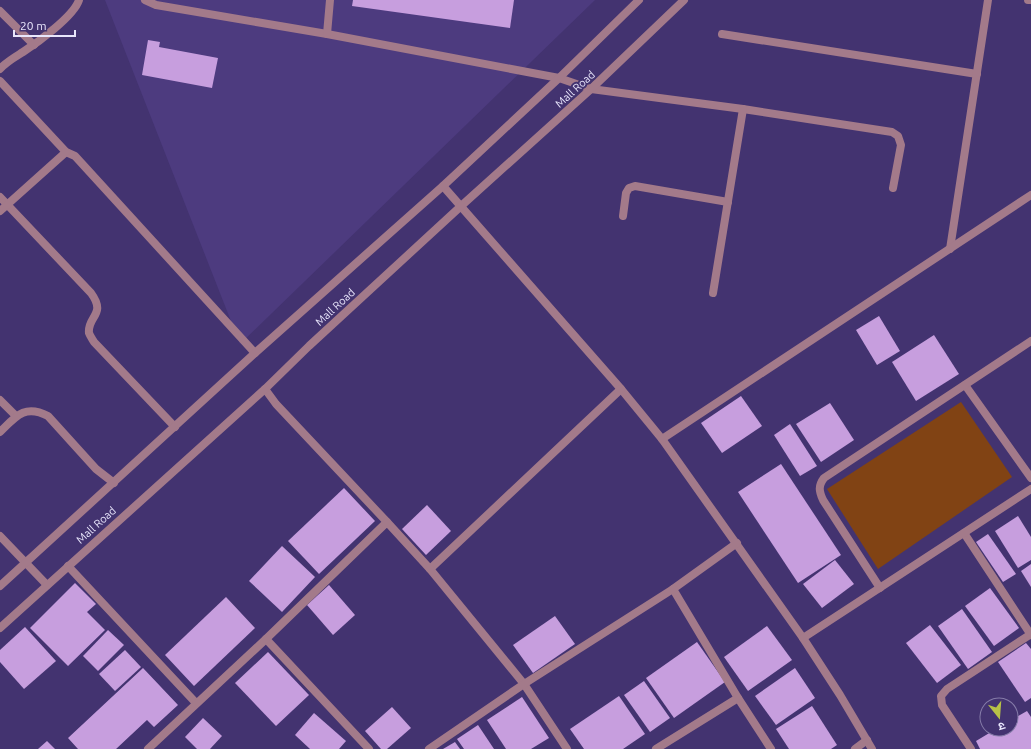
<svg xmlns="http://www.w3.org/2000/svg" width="1031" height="749" font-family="Ubuntu,'Noto Sans Devanagari',sans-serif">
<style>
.built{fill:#4d3b7f}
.green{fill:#814314}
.building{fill:#c79ede}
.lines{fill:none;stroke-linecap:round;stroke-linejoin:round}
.service{stroke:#a37a8a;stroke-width:8}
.minor{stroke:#a37a8a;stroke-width:8}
.tertiary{stroke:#a37a8a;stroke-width:8}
.labels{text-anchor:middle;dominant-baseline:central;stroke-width:4;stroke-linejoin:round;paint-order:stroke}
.street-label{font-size:11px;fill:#e9e6fc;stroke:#433370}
</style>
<rect width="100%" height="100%" fill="#433370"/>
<path class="built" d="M 105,0 L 595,0 L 240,344 Z"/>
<path class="green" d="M 961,402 L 1012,477 L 878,569 L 827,489 Z"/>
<g class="building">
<path d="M 353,0 L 514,0 L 510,28 L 352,6 Z"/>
<path d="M 148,40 L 160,42 L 159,47 L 218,58 L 212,88 L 142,75 Z"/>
<path d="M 879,316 L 900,351 L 877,365 L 856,330 Z"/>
<path d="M 934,335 L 959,374 L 916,401 L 892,362 Z"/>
<path d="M 741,396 L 762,426 L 722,453 L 701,423 Z"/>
<path d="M 830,403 L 854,440 L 821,462 L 796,424 Z"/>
<path d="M 790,424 L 817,466 L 800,476 L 774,435 Z"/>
<path d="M 781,464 L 841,555 L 798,583 L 738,492 Z"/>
<path d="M 344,488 L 375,521 L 319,574 L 288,541 Z"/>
<path d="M 427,505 L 451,531 L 426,555 L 402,529 Z"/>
<path d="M 1018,516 L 1031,537 L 1031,560 L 1018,568 L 995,531 Z"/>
<path d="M 988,534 L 1016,574 L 1003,582 L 976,542 Z"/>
<path d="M 282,546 L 315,577 L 282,612 L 249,581 Z"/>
<path d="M 835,560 L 854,584 L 822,608 L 803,584 Z"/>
<path d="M 1031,564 L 1031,587 L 1021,571 Z"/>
<path d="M 75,583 L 96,604 L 87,612 L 105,630 L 68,666 L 30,628 Z"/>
<path d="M 329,585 L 355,615 L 333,635 L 307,605 Z"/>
<path d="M 990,588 L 1019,628 L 994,646 L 965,606 Z"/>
<path d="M 226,597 L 255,628 L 194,686 L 165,655 Z"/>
<path d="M 962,609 L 992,652 L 968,669 L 938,626 Z"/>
<path d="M 555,616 L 575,644 L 533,673 L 513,645 Z"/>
<path d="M 930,625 L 961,665 L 937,683 L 906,643 Z"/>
<path d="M 767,626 L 792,660 L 748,691 L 724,657 Z"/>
<path d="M 25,627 L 56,661 L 24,689 L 0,662 L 0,650 Z"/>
<path d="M 108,630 L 124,645 L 98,671 L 83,656 Z"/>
<path d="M 697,642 L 725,682 L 674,718 L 646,678 Z"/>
<path d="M 1026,643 L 1031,649 L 1031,698 L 1025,702 L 998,662 Z"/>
<path d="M 125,650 L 141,667 L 115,691 L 99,674 Z"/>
<path d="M 268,652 L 309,695 L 276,726 L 235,683 Z"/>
<path d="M 143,668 L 178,705 L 154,727 L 147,720 L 116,749 L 78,749 L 68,738 Z"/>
<path d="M 795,668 L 815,698 L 776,725 L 755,696 Z"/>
<path d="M 644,681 L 670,718 L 650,732 L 624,695 Z"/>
<path d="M 619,696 L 645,734 L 623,749 L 584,749 L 570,729 Z"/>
<path d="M 522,697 L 549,738 L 531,749 L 506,749 L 487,720 Z"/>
<path d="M 812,706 L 837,745 L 831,749 L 789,749 L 776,729 Z"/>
<path d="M 392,707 L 411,728 L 387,749 L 381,749 L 365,731 Z"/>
<path d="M 1027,711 L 1031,717 L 1031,749 L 980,749 L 976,741 L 996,729 L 1011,729 L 1011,720 Z"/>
<path d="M 314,713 L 346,741 L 339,749 L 310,749 L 295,735 Z"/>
<path d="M 203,718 L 222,736 L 210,749 L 197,749 L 185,737 Z"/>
<path d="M 478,725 L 494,749 L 464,749 L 457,739 Z"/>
<path d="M 47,741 L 55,749 L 38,749 Z"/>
<path d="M 455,742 L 460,749 L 443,749 Z"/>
</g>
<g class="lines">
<g class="service">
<path d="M 145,0 L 156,5 L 327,34 L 559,78"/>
<path d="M 327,34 L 330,0"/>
</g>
<g class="minor">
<path d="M 1028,0 L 1031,0"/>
<path d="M 0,11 L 34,45"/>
<path d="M 722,34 L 977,74"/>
<path d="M 0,69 C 6,62 15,57 23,52 C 37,43 74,16 79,0"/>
<path d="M 559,78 L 591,89 L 743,109 L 892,132 L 898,136 L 901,145 L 893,188"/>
<path d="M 0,81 L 66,152 L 75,156 L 255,353"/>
<path d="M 443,186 L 621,389 L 662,439 L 803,638 L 840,695 L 872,749"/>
<path d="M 0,197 L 91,293 C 107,315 87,316 89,333 C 90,336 93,340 94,342 L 175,427"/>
<path d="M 0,211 L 66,152"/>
<path d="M 623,216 L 626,193 L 629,188 L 635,186 L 728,202"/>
<path d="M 950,249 L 988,0"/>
<path d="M 713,293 L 743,109"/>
<path d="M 965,385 L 1031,478"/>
<path d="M 265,389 L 276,404 L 387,522"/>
<path d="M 0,400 L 16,416"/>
<path d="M 0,432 C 16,416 25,404 48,416 L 96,469 L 114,483"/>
<path d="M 662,439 L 1031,195"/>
<path d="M 964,533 L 1031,635"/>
<path d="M 0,536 L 47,585"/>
<path d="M 737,543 L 673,589 L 738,698 L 771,749"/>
<path d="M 68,566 L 196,703"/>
<path d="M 430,569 L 621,389"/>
<path d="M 880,588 L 823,500 C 819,491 818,486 824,478 L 1031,341"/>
<path d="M 803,638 L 1031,489"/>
<path d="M 266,639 L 369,749"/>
<path d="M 148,749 L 266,639 L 387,522 L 430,569 L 524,684 L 567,749"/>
<path d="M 429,749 L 524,684 L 673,589"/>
<path d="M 656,749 L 738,698"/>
<path d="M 855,749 L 867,740"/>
<path d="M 971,749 L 942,705 L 941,696 L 947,689 L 1031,634"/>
</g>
<g class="tertiary">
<path d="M 0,586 L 255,353 L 443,186 L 559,78 L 639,0"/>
<path d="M 0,628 L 265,389 L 309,346 L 460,207 L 591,89 L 684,0"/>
</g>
</g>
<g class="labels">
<g class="street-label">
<text transform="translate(575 89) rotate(-42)">Mall Road</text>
<text transform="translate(335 307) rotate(-43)">Mall Road</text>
<text transform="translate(96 525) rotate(-42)">Mall Road</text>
</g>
</g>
<g transform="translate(999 717) rotate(163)"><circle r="19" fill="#433370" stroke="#857ba8"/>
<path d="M0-3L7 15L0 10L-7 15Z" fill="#b8c147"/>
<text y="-6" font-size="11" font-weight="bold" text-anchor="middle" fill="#e9e6fc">उ</text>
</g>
<path d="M14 30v6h61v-6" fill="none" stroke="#e9e6fc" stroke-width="2"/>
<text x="20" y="30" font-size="12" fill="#e9e6fc" stroke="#433370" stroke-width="3" paint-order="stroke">20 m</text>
</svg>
